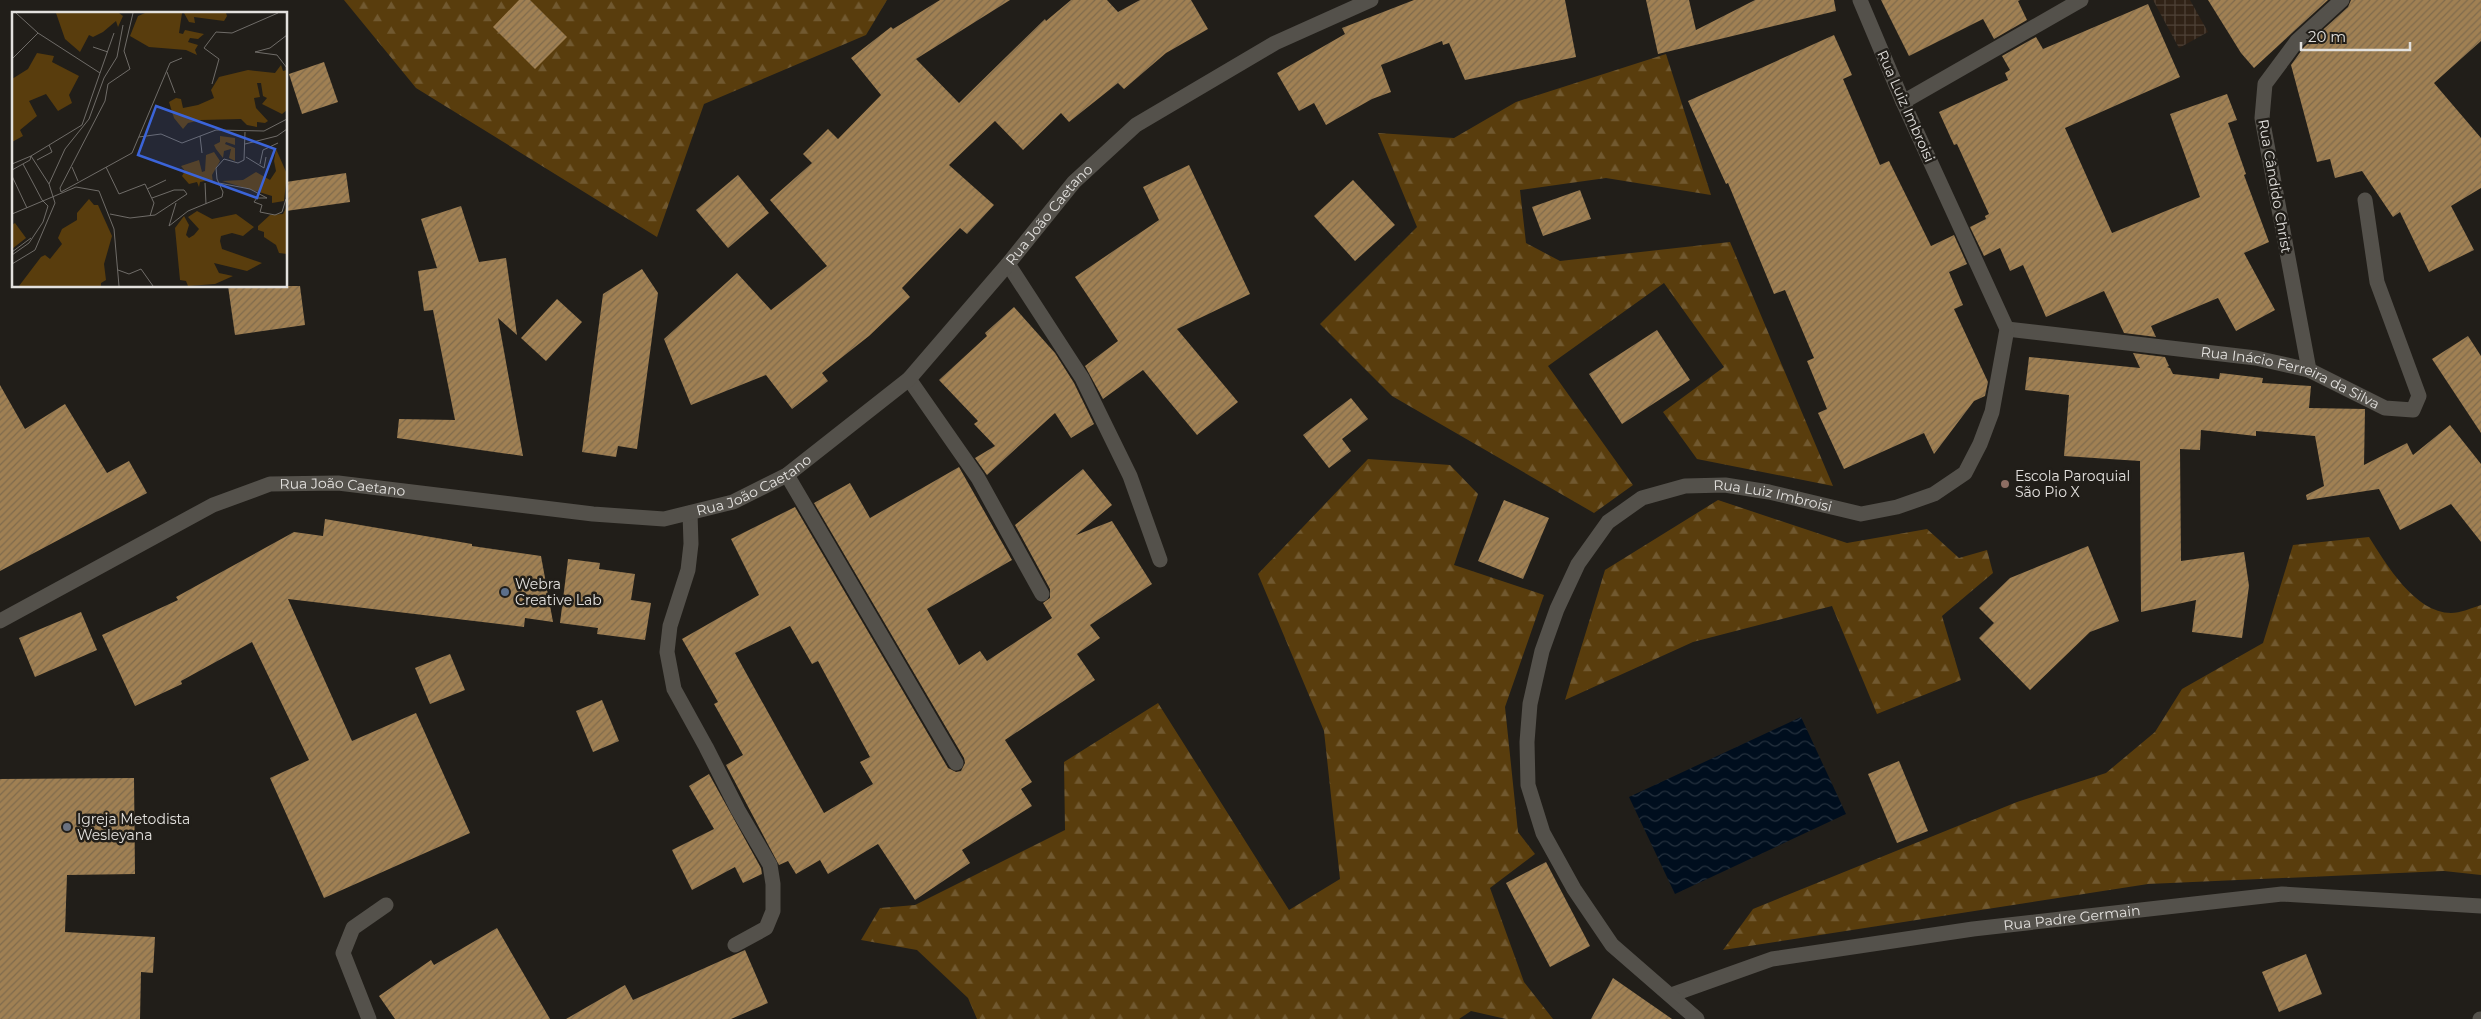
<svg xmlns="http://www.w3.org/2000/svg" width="2481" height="1019" font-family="Montserrat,sans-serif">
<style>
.industrial{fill:url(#industrial-grid)}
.forest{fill:url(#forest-firs)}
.water{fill:url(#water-waves)}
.building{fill:url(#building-hatch);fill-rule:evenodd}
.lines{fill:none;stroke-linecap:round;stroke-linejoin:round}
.minor{stroke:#54514b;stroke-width:15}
.education-dot{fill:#8d6e63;stroke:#211e19;stroke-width:2}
.service-dot{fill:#5c6f8a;stroke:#211e19;stroke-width:2}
.worship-dot{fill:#6b7280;stroke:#211e19;stroke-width:2}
.labels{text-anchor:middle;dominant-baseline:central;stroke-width:5;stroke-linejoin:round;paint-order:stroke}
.street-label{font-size:14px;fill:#e3e1de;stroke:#211e19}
.poi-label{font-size:14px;fill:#e3e1de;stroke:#211e19;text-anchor:start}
.inset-road{fill:none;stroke:#6f6c68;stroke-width:1}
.view{fill:#3b64d9;fill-opacity:0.15;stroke:#3b64d9;stroke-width:2.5}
.inset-edge{fill:none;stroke:#e3e1de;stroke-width:2.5}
</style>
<defs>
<pattern id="industrial-grid" width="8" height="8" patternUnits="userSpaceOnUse" patternTransform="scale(1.25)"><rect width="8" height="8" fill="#302216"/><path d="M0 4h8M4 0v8" fill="none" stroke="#4e4237"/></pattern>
<pattern id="forest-firs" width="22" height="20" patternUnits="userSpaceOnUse" patternTransform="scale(1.25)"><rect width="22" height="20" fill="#593d0d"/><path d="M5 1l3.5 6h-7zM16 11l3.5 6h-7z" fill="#715930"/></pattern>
<pattern id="water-waves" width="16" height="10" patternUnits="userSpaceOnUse" patternTransform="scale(1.25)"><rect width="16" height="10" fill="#000e1e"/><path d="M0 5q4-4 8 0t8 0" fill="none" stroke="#25313e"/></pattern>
<pattern id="building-hatch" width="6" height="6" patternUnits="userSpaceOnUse" patternTransform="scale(1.25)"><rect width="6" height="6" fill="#a08053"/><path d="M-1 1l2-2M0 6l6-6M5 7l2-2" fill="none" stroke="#806b4d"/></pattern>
</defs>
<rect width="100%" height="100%" fill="#211e19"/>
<path class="industrial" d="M 2153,0 L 2190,0 L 2208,32 L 2179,48 Z"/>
<g class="forest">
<path d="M 344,0 L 887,0 L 866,35 L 704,104 L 657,237 L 416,88 Z"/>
<path d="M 1666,54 L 1711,195 L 1606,178 L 1520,190 L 1526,243 L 1560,261 L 1730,242 L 1833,486 L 1697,459 L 1663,412 L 1724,367 L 1664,283 L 1548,366 L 1633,485 L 1594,513 L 1392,396 L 1320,324 L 1417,227 L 1378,133 L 1454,138 L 1516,102 Z"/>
<path d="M 1368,459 L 1450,465 L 1478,494 L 1454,565 L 1544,595 L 1505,707 L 1518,832 L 1535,854 L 1490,888 L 1524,982 L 1553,1019 L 1506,1019 L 1471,1011 L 1459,1019 L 977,1019 L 968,998 L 917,950 L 861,940 L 880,908 L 915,905 L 1065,830 L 1064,762 L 1158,703 L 1289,910 L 1340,879 L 1324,731 L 1258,574 Z"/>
<path d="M 1718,500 L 1847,543 L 1927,529 L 1959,558 L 1987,550 L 1993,573 L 1942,616 L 1961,680 L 1877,714 L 1832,606 L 1693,642 L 1565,700 L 1605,570 Z"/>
<path d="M 2369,537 C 2386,564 2415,613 2451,613 C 2460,613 2472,608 2481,605 L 2481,875 L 2444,871 L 2148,884 L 1723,950 L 1753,909 L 2017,802 L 2106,773 L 2155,732 L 2182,689 L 2263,643 L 2293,545 Z"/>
</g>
<path class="water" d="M 1801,717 L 1846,814 L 1675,894 L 1629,797 Z"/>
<g class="building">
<path d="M 519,0 L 530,0 L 567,37 L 535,69 L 493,27 Z"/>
<path d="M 940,0 L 1010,0 L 916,59 L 959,103 L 1045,19 L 1046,21 L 1071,0 L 1107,0 L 1118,12 L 1140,0 L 1191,0 L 1208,29 L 1166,53 L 1124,89 L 1118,83 L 1069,122 L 1061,113 L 1023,150 L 995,121 L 949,165 L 994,205 L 967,234 L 960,228 L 902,288 L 910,297 L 869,336 L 822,373 L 828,381 L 792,409 L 766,375 L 691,405 L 664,339 L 737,273 L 771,310 L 827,266 L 770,200 L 812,163 L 803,154 L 828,129 L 838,139 L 881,95 L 851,58 L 891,27 L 893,29 Z"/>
<path d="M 1414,0 L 1565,0 L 1576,57 L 1465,80 L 1449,43 L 1443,45 L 1442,41 L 1381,65 L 1391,92 L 1372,99 L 1326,125 L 1314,103 L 1299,111 L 1277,73 L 1345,34 L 1342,28 Z"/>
<path d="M 1646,0 L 1689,0 L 1696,30 L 1755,0 L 1834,0 L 1836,11 L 1658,54 Z"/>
<path d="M 1881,0 L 2020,0 L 2018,1 L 2027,20 L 1994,39 L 1983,19 L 1909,56 Z"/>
<path d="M 2208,0 L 2328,0 L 2254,68 L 2241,53 Z"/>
<path d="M 2351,0 L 2481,0 L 2481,41 L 2434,83 L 2481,138 L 2481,188 L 2451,206 L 2474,250 L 2429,272 L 2400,212 L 2393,217 L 2362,171 L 2335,178 L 2330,159 L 2317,162 L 2291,65 L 2304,47 L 2348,7 Z"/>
<path d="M 2148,4 L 2180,77 L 2065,128 L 2112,233 L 2200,197 L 2170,114 L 2227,94 L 2237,120 L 2228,123 L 2246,174 L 2244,175 L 2269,242 L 2244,253 L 2275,310 L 2236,331 L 2218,298 L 2151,326 L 2156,337 L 2124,333 L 2104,291 L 2046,317 L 2023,265 L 2010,271 L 2000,248 L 1984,256 L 1970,227 L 1986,219 L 1985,216 L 1989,214 L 1957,144 L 1954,145 L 1939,112 L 2008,80 L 2005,73 L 2010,70 L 2002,56 L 2036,37 L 2043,49 Z"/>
<path d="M 1834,35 L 1852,75 L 1843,79 L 1880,165 L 1889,161 L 1931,246 L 1954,235 L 1967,264 L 1949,272 L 1963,305 L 1954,309 L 1988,382 L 1985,396 L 1974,401 L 1934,454 L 1924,433 L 1844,469 L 1818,413 L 1827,409 L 1807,361 L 1814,358 L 1785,290 L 1774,294 L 1728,183 L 1726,184 L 1688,101 Z"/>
<path d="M 324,62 L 338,102 L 302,114 L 289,74 Z"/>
<path d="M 1189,165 L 1250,294 L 1177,329 L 1238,402 L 1197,435 L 1143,370 L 1103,399 L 1085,366 L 1118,341 L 1075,277 L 1159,220 L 1143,187 Z"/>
<path d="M 346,173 L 350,202 L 286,211 L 286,182 Z"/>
<path d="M 738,175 L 769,213 L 728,248 L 696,210 Z"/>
<path d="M 1353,180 L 1395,225 L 1355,261 L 1314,216 Z"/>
<path d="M 1580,190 L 1591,219 L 1543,236 L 1532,207 Z"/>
<path d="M 461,206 L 479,262 L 506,258 L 517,335 L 498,318 L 523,456 L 397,438 L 399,419 L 455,420 L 433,310 L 424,311 L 418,271 L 437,268 L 421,219 Z"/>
<path d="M 642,269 L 658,293 L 637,449 L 618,446 L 616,457 L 582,452 L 603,294 Z"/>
<path d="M 228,286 L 300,286 L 305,325 L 235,335 Z"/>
<path d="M 557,299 L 582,322 L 546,361 L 521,338 Z"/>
<path d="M 1014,307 L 1055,353 L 1074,383 L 1094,424 L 1071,438 L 1055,413 L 987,475 L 975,458 L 995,446 L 974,424 L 978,421 L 939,380 L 987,336 L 985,333 Z"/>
<path d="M 1657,330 L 1690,380 L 1622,424 L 1589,374 Z"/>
<path d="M 2468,336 L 2481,356 L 2481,433 L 2432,359 Z"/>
<path d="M 2133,353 L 2165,357 L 2169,366 L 2167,367 L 2170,368 L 2173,374 L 2219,379 L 2220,373 L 2263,378 L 2262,383 L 2311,386 L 2309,408 L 2365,409 L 2364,465 L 2407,443 L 2413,455 L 2450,425 L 2481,464 L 2481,542 L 2451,504 L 2400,530 L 2379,489 L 2307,500 L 2306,495 L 2324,486 L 2315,436 L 2256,431 L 2256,436 L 2201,430 L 2200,450 L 2180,449 L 2181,561 L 2244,552 L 2249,586 L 2242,638 L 2192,632 L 2196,600 L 2141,612 L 2140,461 L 2064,456 L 2069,395 L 2025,390 L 2029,357 L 2140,368 Z"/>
<path d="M 0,385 L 25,429 L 65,404 L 107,473 L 129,461 L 147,493 L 0,571 Z"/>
<path d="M 1351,398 L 1368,419 L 1342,439 L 1351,451 L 1329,468 L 1303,435 Z"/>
<path d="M 959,467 L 1012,560 L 927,609 L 959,665 L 980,651 L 987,661 L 1052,618 L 1043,603 L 1050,598 L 1050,589 L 1015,525 L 1083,469 L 1112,505 L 1076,535 L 1112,521 L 1152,584 L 1090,625 L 1100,638 L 1077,654 L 1095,680 L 1005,740 L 1032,782 L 1021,789 L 1032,806 L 962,850 L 970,863 L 915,900 L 878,844 L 828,874 L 820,860 L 796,874 L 788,861 L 779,865 L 726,765 L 743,755 L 714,704 L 718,702 L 682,639 L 759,595 L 731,539 L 795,507 L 948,768 L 956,772 L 961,771 L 965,763 L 964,758 L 814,503 L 850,483 L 870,518 ZM 790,626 L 812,664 L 818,661 L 870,757 L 860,762 L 873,784 L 824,813 L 735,653 Z"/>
<path d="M 1504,500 L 1549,518 L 1523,579 L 1478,561 Z"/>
<path d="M 325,519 L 472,544 L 472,546 L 541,556 L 553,622 L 525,618 L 524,627 L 288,599 L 352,741 L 416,713 L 470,833 L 324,898 L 270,778 L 309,760 L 252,642 L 181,681 L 182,684 L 135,706 L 102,635 L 178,600 L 176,597 L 294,532 L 323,536 Z"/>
<path d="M 2088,546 L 2119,621 L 2090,632 L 2030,690 L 1979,638 L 1994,623 L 1979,608 L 2010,578 Z"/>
<path d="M 568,559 L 600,563 L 599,569 L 635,574 L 631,600 L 651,603 L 645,640 L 597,634 L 598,628 L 560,623 Z"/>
<path d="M 81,612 L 97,650 L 35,677 L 19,638 Z"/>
<path d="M 450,654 L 465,690 L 430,704 L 415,668 Z"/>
<path d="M 602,700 L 619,741 L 593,752 L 576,711 Z"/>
<path d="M 1899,761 L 1928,831 L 1897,843 L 1868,774 Z"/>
<path d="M 709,774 L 761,868 L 762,874 L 743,883 L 735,867 L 692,890 L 672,850 L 714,829 L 689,786 Z"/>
<path d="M 134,778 L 135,874 L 67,875 L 65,932 L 155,937 L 153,973 L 141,972 L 140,1019 L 0,1019 L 0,779 Z"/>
<path d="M 1546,862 L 1590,946 L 1550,967 L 1506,883 Z"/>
<path d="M 497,928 L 550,1019 L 395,1019 L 379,996 L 431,960 L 434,965 Z"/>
<path d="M 745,950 L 768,1003 L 731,1019 L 566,1019 L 625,985 L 633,1000 Z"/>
<path d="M 2306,954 L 2322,994 L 2279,1012 L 2262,972 Z"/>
<path d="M 1613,978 L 1672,1019 L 1591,1019 Z"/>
</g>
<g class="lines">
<g class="minor">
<path d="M 1903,102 L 2081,0"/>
<path d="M 1008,264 L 1082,378 L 1130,476 L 1160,560"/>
<path id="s1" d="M 2007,329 L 2256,358 L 2309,370 L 2385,408 L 2413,410 L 2419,396 L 2377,282 L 2365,200"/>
<path d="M 2309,370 L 2262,118 L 2265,84 L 2297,41 L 2342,0"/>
<path d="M 909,379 L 978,478 L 1042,594"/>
<path d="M 787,475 L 956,763"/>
<path d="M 690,513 L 691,544 L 688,570 L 670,626 L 667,652 L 674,689 L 706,747 L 738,810 L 770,865 L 773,884 L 773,911 L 766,928 L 735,945"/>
<path id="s2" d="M 0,621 L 213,505 L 270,484 L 338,483 L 593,514 L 664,519 L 733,502 L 787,475 L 909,379 L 1008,264 L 1074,182 L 1136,125 L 1275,43 L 1371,0"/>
<path id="s3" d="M 1671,995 L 1772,959 L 1973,929 L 2282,894 L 2481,906"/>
<path d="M 369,1019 L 343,953 L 353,928 L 386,905"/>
<path id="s4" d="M 1697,1019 L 1612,945 L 1574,889 L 1543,833 L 1528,785 L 1527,742 L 1530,704 L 1542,651 L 1557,609 L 1578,564 L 1608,522 L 1642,498 L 1685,486 L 1725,485 L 1769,492 L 1861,514 L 1897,507 L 1934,494 L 1965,473 L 1980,444 L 1992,412 L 2007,329 L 1903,102 L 1860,0"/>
<path d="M 2480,1019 L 2481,1019"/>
</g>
</g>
<circle class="education-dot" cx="2005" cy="484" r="5"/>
<circle class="service-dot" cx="505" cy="592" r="5"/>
<circle class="worship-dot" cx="67" cy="827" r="5"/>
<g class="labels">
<g class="street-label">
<text transform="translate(1906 106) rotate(66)">Rua Luiz Imbroisi</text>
<text transform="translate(2275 186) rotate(80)">Rua Cândido Christ</text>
<text stroke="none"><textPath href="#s2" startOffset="1202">Rua João Caetano</textPath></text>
<text stroke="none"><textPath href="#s1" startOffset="289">Rua Inácio Ferreira da Silva</textPath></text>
<text stroke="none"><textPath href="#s2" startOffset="796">Rua João Caetano</textPath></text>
<text stroke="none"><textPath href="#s2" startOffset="376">Rua João Caetano</textPath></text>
<text stroke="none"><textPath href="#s4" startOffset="751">Rua Luiz Imbroisi</textPath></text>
<text stroke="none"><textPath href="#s3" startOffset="410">Rua Padre Germain</textPath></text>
</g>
<g class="poi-label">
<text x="2015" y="476">Escola Paroquial<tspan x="2015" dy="16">São Pio X</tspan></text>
<text x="515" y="584">Webra<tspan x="515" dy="16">Creative Lab</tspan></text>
<text x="77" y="819">Igreja Metodista<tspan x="77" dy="16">Wesleyana</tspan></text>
</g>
</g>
<g transform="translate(12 12)">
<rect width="275" height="275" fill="#211e19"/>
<path d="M 44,1 L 107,1 L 111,4 L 106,15 L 104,9 L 91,20 L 81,25 L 77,23 L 68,40 L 53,27 ZM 133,1 L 170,1 L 167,21 L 171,22 L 173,18 L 192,22 L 186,27 L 178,26 L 176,30 L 186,33 L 183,38 L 185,43 L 174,38 L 137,35 L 118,24 L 126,4 ZM 172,1 L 214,1 L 215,4 L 212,9 L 182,5 L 183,11 L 177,10 ZM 25,41 L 42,44 L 40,50 L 67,64 L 57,83 L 60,91 L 46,99 L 34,82 L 17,89 L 25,104 L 8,118 L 11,124 L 0,130 L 0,67 L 16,57 ZM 269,53 L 271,59 L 275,58 L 275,98 L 270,102 L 250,92 L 255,86 L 251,84 L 249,71 L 245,71 L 248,85 L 242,86 L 244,96 L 256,109 L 253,111 L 245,110 L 245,115 L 235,113 L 229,107 L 189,108 L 176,111 L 171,117 L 162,106 L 157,90 L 164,86 L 169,87 L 171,96 L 186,93 L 202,86 L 199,78 L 207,65 L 236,58 L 263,61 ZM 208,124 L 223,126 L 223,133 L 214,130 L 213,132 L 223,136 L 223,149 L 217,146 L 219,137 L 212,139 L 211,146 L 204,137 L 202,133 L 208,130 ZM 264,137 L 275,162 L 272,189 L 260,191 L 260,184 L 210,169 L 231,168 L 244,160 L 258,168 L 264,159 L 262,149 ZM 202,140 L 208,149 L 200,163 L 201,171 L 197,168 L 188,170 L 187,175 L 185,170 L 177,172 L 170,164 L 173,159 L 169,154 L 187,148 L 190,160 L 193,159 L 194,143 ZM 77,187 L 82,193 L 86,193 L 100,224 L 92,252 L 94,268 L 89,271 L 89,274 L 7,274 L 29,245 L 33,243 L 38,247 L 50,232 L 46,226 L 50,217 L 65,208 L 65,201 ZM 275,194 L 275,242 L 267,241 L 264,233 L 252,225 L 252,220 L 246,218 L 246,214 L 258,203 L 271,202 ZM 185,199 L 200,207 L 224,202 L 242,215 L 231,224 L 220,221 L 209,224 L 208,229 L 210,237 L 250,251 L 235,259 L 202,251 L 207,261 L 221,264 L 203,272 L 176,274 L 174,269 L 168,268 L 163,216 L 172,204 L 177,213 L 174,223 L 177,226 L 182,223 L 187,217 L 176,205 ZM 3,211 L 14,226 L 0,237 L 0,213 Z" fill="#593d0d"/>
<path class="inset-road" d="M 275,23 L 258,36 L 243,40 L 265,43 L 275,56M 81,35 L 96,40M 0,47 L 26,21M 155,60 L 163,81M 88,61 L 102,21M 200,72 L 207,47 L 192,36 L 204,20 L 220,21 L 266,1M 188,124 L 190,141M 127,125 L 149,122 L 170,131 L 204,118 L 252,119 L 275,107M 233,132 L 265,124 L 275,117M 234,145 L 252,156 L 254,145M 25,148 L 40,140 L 37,133M 0,152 L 19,144 L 18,148 L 0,158M 11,152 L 30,188M 248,152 L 251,138 L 266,131M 60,155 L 66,169M 94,155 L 107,182 L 133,172 L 142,191 L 138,204M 0,164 L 15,196M 193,171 L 194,192M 207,171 L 238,177 L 255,186M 37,172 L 53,137 L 77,107 L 92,66 L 105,45 L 111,13M 48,176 L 93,89 L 96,72 L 118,57 L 112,39 L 121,1M 48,176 L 49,180 L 120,141 L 158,51 L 170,46M 135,177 L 154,168M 255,186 L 245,186 L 242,190 L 250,193 L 248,200 L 263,203 L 270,200 L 274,187M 164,191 L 157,214 L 176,199 L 210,185 L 211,180 L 205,167 L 204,156 L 212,147 L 226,151 L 232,148 L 233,120M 0,202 L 64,175 L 87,179 L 102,217 L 107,274M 98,202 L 118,206 L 143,203 L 175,182 L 172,178 L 162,178 L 140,186M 0,240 L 19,226M 0,243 L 17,231 L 31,210 L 36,194 L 30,188M 0,252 L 23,238 L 43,191 L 37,172 L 19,144 L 70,113 L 88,61 L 26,21 L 4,1M 106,258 L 117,262 L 129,257 L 141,274"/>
<path class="view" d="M 144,94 L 263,137 L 245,186 L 126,143 Z"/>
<rect width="275" height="275" class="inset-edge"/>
</g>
<path d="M2301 42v8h109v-8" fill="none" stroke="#e3e1de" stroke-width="2.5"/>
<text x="2308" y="42" font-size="15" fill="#e3e1de" stroke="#211e19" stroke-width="4" paint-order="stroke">20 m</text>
</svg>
